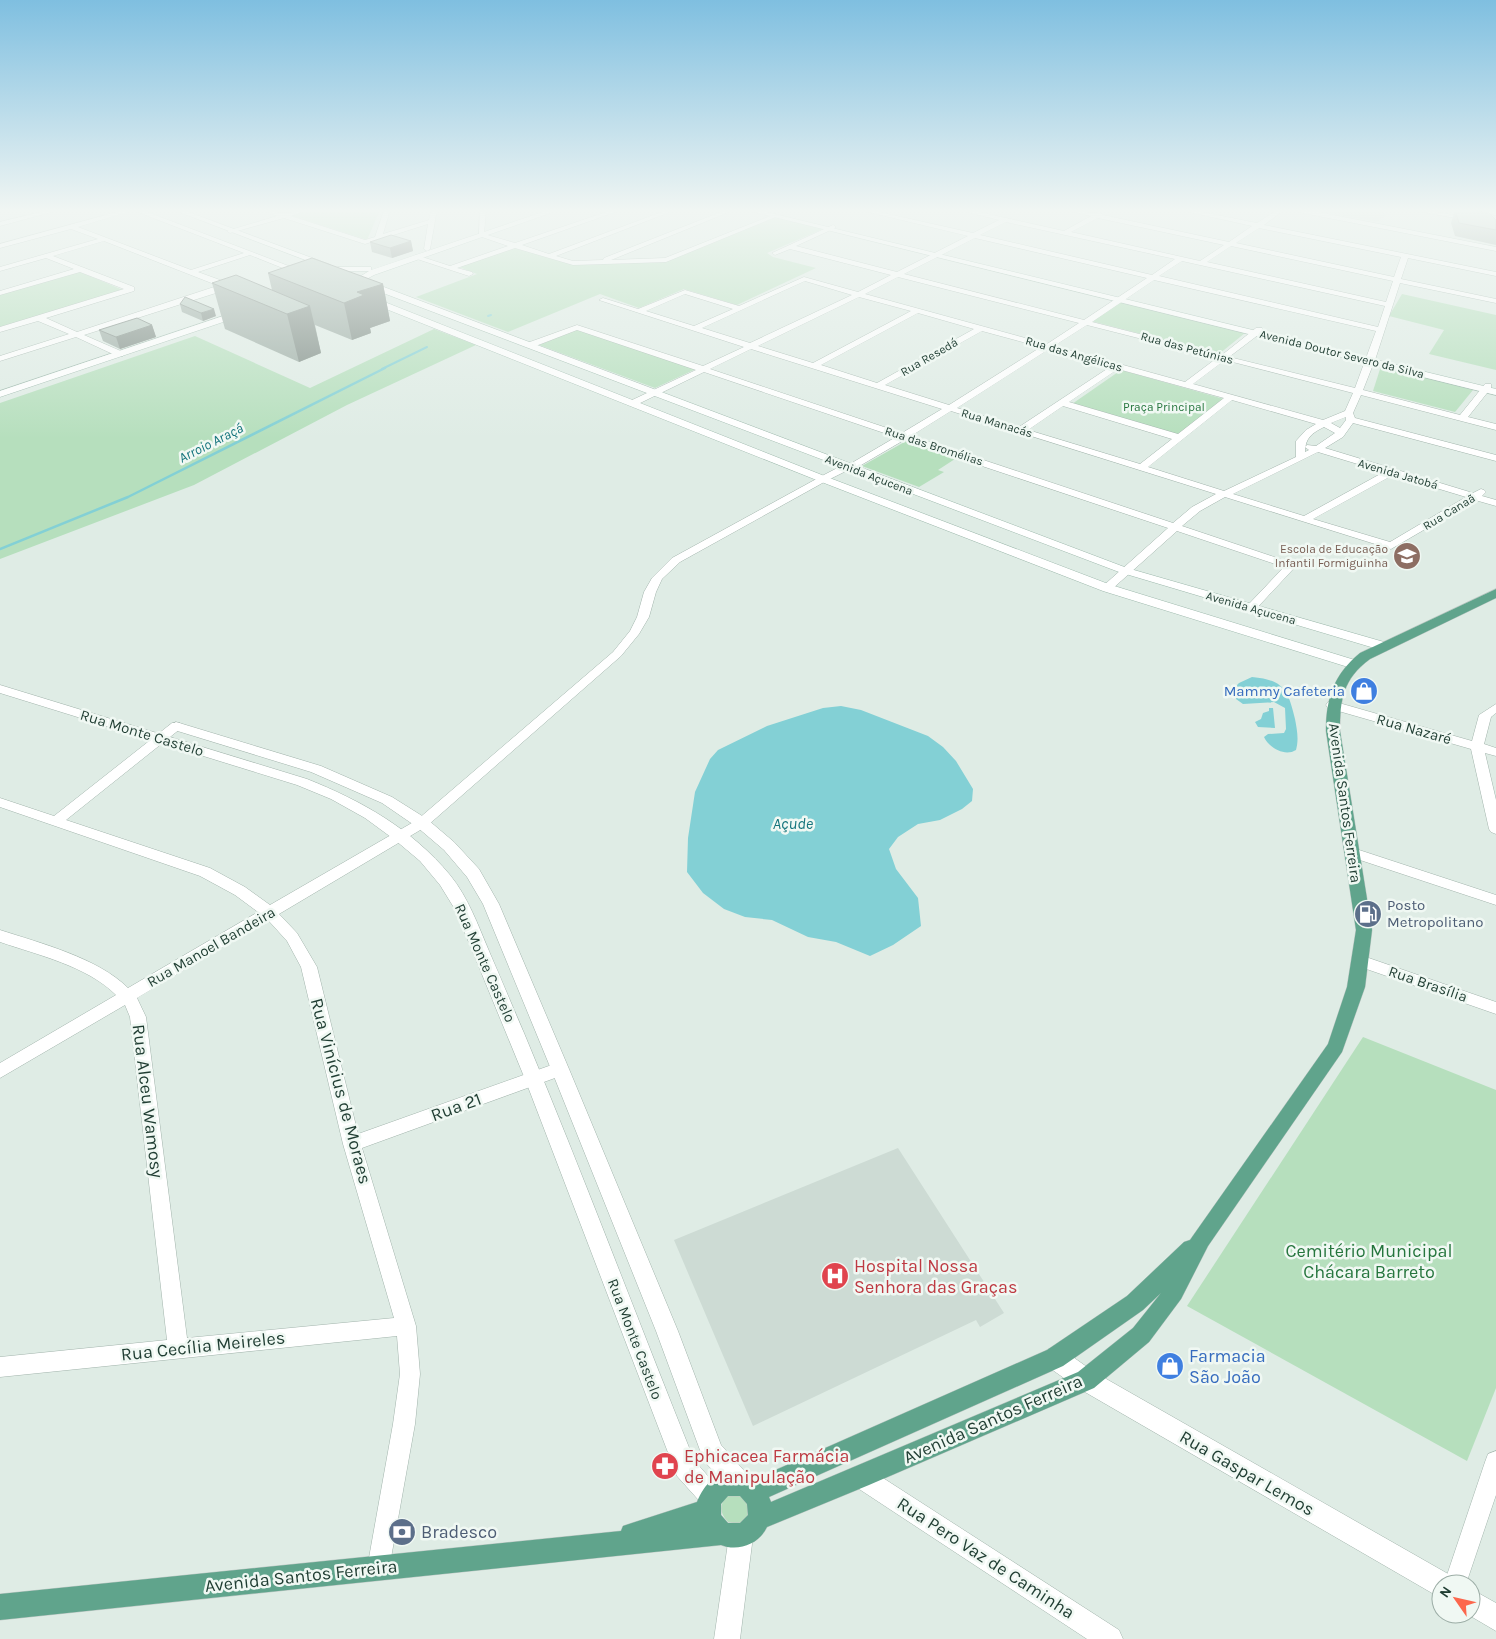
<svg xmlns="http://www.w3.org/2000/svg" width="1496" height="1639" font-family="Karla,sans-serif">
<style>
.built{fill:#cddbd4}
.green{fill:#b6dfbd}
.water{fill:#83d0d5}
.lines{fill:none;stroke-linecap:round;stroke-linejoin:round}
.stream-far1{stroke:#83d0d5;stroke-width:2}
.stream{stroke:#83d0d5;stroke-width:2.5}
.minor-casing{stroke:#a2b4ac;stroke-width:1}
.tertiary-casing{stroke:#a2b4ac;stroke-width:1}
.secondary-casing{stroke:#9db8ac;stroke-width:1}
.primary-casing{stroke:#c0c9c6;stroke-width:1}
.minor{fill:#fff;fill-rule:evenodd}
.tertiary{fill:#fff;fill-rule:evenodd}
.secondary{fill:#fff;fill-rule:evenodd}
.primary{fill:#60a48c;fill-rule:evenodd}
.wall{fill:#9dada5}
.shaded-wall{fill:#808d86}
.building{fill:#b7c9c0;stroke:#808d86}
.labels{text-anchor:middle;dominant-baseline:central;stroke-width:5;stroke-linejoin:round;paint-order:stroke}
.far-street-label{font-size:12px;fill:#1f3d32;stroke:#f0f8f3}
.far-park-label{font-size:12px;fill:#26763e;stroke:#f0f8f3}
.far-education-label{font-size:12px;fill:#785e54;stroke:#f0f8f3;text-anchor:end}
.far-water-label{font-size:14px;font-style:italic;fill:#15757d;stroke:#f0f8f3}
.shop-label{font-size:15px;fill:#366cbe;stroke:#f0f8f3;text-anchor:end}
.street-label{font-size:15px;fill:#1f3d32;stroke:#f0f8f3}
.service-label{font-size:15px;fill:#4e5e75;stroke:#f0f8f3;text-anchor:start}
.water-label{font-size:16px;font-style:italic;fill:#15757d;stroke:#f0f8f3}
.near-street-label{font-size:18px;fill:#1f3d32;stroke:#f0f8f3}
.near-park-label{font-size:18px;fill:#26763e;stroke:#f0f8f3}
.near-health-label{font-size:18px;fill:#be3a42;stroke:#f0f8f3;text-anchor:start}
.near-shop-label{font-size:18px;fill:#366cbe;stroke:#f0f8f3;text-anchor:start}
.near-service-label{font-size:18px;fill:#4e5e75;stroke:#f0f8f3;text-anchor:start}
</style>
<rect width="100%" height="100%" fill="#dfece5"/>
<g class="built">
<path d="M 1313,210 L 1371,210 L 1388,213 L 1377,222 Z"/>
<path d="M 898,1148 L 1004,1313 L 980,1327 L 976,1320 L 753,1426 L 674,1240 Z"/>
</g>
<g class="green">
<path d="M 310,210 L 380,210 L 367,240 L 290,215 Z"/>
<path d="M 776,217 L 823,229 L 767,253 L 773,257 L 816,268 L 737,305 L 684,289 L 639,308 L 600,294 L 508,332 L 416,297 L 477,274 L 459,267 L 514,247 L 574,265 L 665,262 Z"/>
<path d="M 78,271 L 123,290 L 0,327 L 0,294 Z"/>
<path d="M 1402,294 L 1496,315 L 1496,370 L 1429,354 L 1444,330 L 1389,316 Z"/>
<path d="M 1120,302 L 1245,333 L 1219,354 L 1091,321 Z"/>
<path d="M 434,329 L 476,345 L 347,405 L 194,485 L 0,559 L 0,403 L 195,336 L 310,388 Z"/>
<path d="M 578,329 L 696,369 L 655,388 L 539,345 Z"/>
<path d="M 1381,366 L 1473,390 L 1455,412 L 1373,391 Z"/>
<path d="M 1121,370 L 1224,399 L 1177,435 L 1072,404 Z"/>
<path d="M 908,440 L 958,457 L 938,470 L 944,472 L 919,487 L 862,466 Z"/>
<path d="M 1363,1037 L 1496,1090 L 1496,1388 L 1467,1461 L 1187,1306 Z"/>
<path d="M 742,1492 L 751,1509 L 747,1519 L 738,1524 L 728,1522 C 719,1512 719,1505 728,1494 Z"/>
</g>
<g class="water">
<path d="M 1252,677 C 1284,680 1288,690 1295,719 C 1297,730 1299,739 1296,750 C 1285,757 1269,748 1264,737 L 1268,734 L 1284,733 L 1286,729 L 1285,708 L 1274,702 L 1243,704 L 1236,699 L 1234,688 L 1239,683 Z"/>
<path d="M 841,706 L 861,710 L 928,736 L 943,747 L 956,761 L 973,789 L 972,801 L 962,809 L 940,820 L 918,824 L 898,837 L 889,849 L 896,869 L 918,898 L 921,926 L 893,945 L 870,956 L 836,942 L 808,937 L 772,920 L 745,917 L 724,909 L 703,893 L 687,872 L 688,838 L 695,792 L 710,759 L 718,750 L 767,726 L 823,708 Z"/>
<path d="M 1269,708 L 1273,708 L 1275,728 L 1258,727 L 1255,722 L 1261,719 L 1263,713 L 1269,711 Z"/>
</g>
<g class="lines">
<g class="stream-far1">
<path d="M 488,316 L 491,315"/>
<path d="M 382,369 L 427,347"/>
</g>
<path class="stream" d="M 0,549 L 128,497 L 385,368"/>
<g class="minor-casing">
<g id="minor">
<path d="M 49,210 L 59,210 L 0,226 L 0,222 Z"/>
<path d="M 124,210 L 142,210 L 307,273 L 300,275 L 250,255 L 198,272 L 220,280 L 225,284 L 225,288 L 219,292 L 84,335 L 123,352 L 123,356 L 117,356 L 76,337 L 0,361 L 0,356 L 69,334 L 38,321 L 0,332 L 0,327 L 124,289 L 80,272 L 0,295 L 0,291 L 74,269 L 46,258 L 0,271 L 0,267 L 98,239 L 71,229 L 0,248 L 0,244 ZM 134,210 L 135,211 L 244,253 L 191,270 L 78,227 ZM 104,241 L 214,284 L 217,286 L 77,332 L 46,318 L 134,291 L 134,287 L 53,256 Z"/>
<path d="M 263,210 C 270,210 276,213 283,213 C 290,214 299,210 307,210 L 291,216 L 365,240 L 375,237 L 384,210 L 390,210 L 383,234 L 429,220 L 431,210 L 437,210 L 430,249 L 427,251 L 424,249 L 428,224 L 365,244 L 284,218 L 230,233 L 227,231 L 277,216 Z"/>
<path d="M 480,210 L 486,210 L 484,234 L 515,243 L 612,210 L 621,210 L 522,245 L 549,254 L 667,210 L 675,210 L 556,256 L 573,261 L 603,260 L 604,258 L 726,210 L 734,210 L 611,260 L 665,258 L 773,215 L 778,216 L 666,262 L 573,265 L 515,248 L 457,268 L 472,272 L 473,274 L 469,276 L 414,258 L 414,256 L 416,255 L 450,266 L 508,246 L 479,236 Z"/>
<path d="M 860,210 L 870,210 L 973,233 L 999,220 L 959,210 L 970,210 L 1064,231 L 1091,216 L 1067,210 C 1077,209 1091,215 1100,212 L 1103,215 L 1229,242 L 1252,226 L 1180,210 L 1191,210 L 1257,223 L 1277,210 L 1284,210 L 1264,225 L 1496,272 L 1496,276 L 1408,258 L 1401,279 L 1496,299 L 1496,303 L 1400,283 L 1376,357 L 1363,390 L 1460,415 L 1485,384 L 1491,384 L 1491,388 L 1468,417 L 1496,424 L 1496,430 L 1361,395 L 1353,413 L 1355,418 L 1496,455 L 1496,461 L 1353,423 L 1343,437 L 1325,448 L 1473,493 L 1481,489 L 1484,490 L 1486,492 L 1482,496 L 1496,500 L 1496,506 L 1475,500 L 1391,549 L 1225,497 L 1200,511 L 1182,526 L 1295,564 L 1296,566 L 1255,610 L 1247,610 L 1245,608 L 1247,606 L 1284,567 L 1177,531 L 1111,590 L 1103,590 L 1102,588 L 1103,586 L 1168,528 L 904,440 L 856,468 L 848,470 L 826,481 L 680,562 L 662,579 L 656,592 L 649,617 L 639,634 L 621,656 L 427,826 L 279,914 L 297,933 L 317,967 L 358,1134 L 560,1062 L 566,1064 L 568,1069 L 566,1074 L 362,1148 L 416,1326 L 420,1374 L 415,1424 L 389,1569 L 386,1577 L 378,1580 L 370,1577 L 367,1569 L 393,1424 L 400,1374 L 397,1336 L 0,1377 L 0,1357 L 167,1340 L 130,1017 L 125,1005 L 0,1078 L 0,1063 L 116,995 C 87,966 38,955 0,942 L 0,930 C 40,943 98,958 128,988 L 258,912 L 235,895 L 200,876 L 0,807 L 0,798 L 54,816 L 172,723 L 180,723 L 182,726 L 180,729 L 66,820 L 210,868 L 245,887 L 270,905 L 417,820 L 613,652 L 630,631 L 637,617 L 644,592 L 652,578 L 672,558 L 820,477 L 843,465 L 850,464 L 896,437 L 704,372 L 636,405 L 630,405 L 630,401 L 696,370 L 577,330 L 533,347 L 527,347 L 527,343 L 577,325 L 703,366 L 744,347 L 599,300 L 603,298 L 638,309 L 685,290 L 739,306 L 804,277 L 858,292 L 891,275 L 790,249 L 775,255 L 772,253 L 833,225 L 835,226 L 835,228 L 796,246 L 897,272 L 968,236 ZM 1098,218 L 1224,245 L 1200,261 L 1071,232 ZM 1006,222 L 1175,259 L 1152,275 L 980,235 ZM 1259,228 L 1401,257 L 1394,277 L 1236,243 ZM 975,238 L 1147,278 L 1084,320 L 904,274 ZM 1231,246 L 1393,281 L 1386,302 L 1207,262 ZM 1182,261 L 1385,306 L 1378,327 L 1159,276 ZM 898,277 L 1079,323 L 1047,344 L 865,294 ZM 1154,280 L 1376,331 L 1355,388 L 1229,357 L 1262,332 L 1262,328 L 1256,328 L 1222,355 L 1092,322 ZM 805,281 L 852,295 L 750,343 L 702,328 ZM 685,294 L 733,309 L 694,326 L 646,311 ZM 859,297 L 911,311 L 813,363 L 758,346 ZM 918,313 L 974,329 L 877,383 L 821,365 ZM 1087,325 L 1217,358 L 1185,382 L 1054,346 ZM 982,331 L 1041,347 L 949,405 L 885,385 ZM 751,349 L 942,409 L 902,433 L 710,369 ZM 1049,349 L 1110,367 L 1019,427 L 957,408 ZM 1225,360 L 1353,393 L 1345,411 L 1323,420 L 1193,384 ZM 1118,369 L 1224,398 L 1178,434 L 1069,402 ZM 1232,400 L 1316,424 L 1306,430 L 1296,441 L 1296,457 L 1224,491 L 1148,467 ZM 1063,406 L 1172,439 L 1140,464 L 1028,430 ZM 951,411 L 1216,494 L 1192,507 L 1173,523 L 911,436 ZM 1346,417 L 1346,420 L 1340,428 L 1331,423 ZM 1324,427 L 1335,433 L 1316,446 L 1307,445 L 1305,447 L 1309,450 L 1305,452 C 1305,438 1312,433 1324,427 ZM 1318,452 L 1384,472 L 1304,516 L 1233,494 ZM 1393,475 L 1466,497 L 1390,542 L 1313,519 ZM 268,920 L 287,941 L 301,967 L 343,1144 L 394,1318 L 187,1338 L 146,1017 L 137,998 Z"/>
<path d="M 1412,210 L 1426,210 L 1475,219 L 1472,221 Z"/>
<path d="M 1472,210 L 1496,211 L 1496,215 Z"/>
<path d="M 1332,701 L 1472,741 L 1479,715 L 1496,704 L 1496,713 L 1491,717 L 1484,744 L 1496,748 L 1496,756 L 1485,753 L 1496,800 L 1496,834 L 1491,832 L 1489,829 L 1471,749 L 1328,708 L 1326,705 L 1328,702 Z"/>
<path d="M 1353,848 L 1496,895 L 1496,905 L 1348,856 L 1346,853 L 1348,850 Z"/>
<path d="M 1360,955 L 1496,1002 L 1496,1014 L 1355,965 L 1352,961 L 1355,957 Z"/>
<path d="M 1496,1451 L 1496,1495 L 1466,1584 L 1444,1584 L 1485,1462 L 1488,1454 Z"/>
</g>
</g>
<g class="tertiary-casing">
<g id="tertiary">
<path d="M 1295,210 L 1308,210 L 1496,247 L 1496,251 L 1298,212 Z"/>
<path d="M 0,685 L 307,779 C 362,801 412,829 450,875 C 468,897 478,925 489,951 C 501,978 512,1006 524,1033 C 583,1174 637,1318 694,1460 L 719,1489 L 723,1497 L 719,1505 L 711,1509 L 703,1505 L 677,1476 L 525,1079 L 456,911 L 440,885 L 420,861 L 395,840 L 365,818 L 331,799 L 297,785 L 0,693 Z"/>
<path d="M 176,722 L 321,766 L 392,797 L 427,819 L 454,842 L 479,869 L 499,904 L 569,1069 L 678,1331 L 721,1445 L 748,1475 L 752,1483 L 748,1491 L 740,1495 L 732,1491 L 704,1461 L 656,1331 L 551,1069 L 483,904 L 467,877 L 444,850 L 417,827 L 382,803 L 311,772 L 171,729 L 169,726 Z"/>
<path d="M 1055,1347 L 1063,1350 L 1094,1372 L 1450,1575 L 1454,1584 L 1441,1584 L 1441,1597 L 1432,1593 L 1078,1388 L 1047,1366 L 1044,1358 L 1047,1350 Z"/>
<path d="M 861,1465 L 869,1469 L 1119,1630 L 1123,1639 L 1087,1639 L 853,1485 L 849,1477 L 853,1469 Z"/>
<path d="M 741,1524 L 750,1527 L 753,1536 L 740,1639 L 714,1639 L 729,1536 L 732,1527 Z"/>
<path d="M 1471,1589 L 1496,1603 L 1496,1631 L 1467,1614 L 1471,1614 Z"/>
</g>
</g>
<g class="secondary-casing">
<g id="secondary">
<path d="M 174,210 L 183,210 L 331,265 L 324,267 Z"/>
<path d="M 549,210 L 559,210 L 374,275 L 363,281 L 356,279 L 369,271 L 338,271 L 334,269 L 338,267 L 371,267 L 371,270 Z"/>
<path d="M 746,210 L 758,210 L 1496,389 L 1496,395 Z"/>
<path d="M 362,281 L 368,281 L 1127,568 L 1391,644 L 1392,647 L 1386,651 L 1381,650 L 1119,572 L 362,285 Z"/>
<path d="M 366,297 L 372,297 L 827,477 L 1111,585 L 1358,661 L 1359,664 L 1353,668 L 1348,667 L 1103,591 L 819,481 L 366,301 Z"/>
<path d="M 241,310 L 245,313 L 244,315 L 0,397 L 0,391 Z"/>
</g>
</g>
<g class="primary-casing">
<g id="primary">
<path d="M 1471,210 L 1478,210 L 1496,226 L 1496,232 Z"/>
<path d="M 1496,589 L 1496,598 L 1370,659 C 1343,679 1340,699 1340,731 L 1372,930 L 1365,987 L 1342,1052 L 1208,1246 L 1181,1299 L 1149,1342 L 1094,1388 L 869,1485 L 767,1527 C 759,1544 738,1552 721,1545 L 0,1620 L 0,1594 L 621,1531 L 623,1526 L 632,1523 L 697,1502 C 708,1474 728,1466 755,1479 L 1047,1350 L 1127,1296 L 1184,1242 L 1190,1240 L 1328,1044 L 1347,987 L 1356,930 L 1326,731 C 1326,698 1334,674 1360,653 ZM 1161,1293 L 1133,1328 L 1078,1372 L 771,1502 L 769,1497 L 1063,1366 L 1143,1310 ZM 728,1496 L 740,1496 L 747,1504 L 748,1515 L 740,1523 L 728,1523 L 721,1515 L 721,1504 Z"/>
</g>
</g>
<use href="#minor" class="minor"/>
<use href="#tertiary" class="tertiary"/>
<use href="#secondary" class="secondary"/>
<use href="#primary" class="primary"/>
</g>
<g class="wall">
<path d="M 1455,210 L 1496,220 L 1496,245 L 1455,236 L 1451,223 Z"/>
<path d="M 411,241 L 413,251 L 392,258 L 372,252 L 370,242 Z"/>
<path d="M 268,273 L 383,284 L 390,321 L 370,328 L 371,333 L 352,340 L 315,325 L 321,353 L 299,362 L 225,329 L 212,283 L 272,290 Z"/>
<path d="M 180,304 L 216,316 L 203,321 L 182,312 Z"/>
<path d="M 152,325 L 156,337 L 120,349 L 103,341 L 99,330 Z"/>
</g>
<g class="shaded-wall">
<path d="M 411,241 L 413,251 L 392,258 L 390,248 Z"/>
<path d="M 383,284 L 390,321 L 370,328 L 371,333 L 352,340 L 344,303 L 357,292 Z"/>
<path d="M 310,306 L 321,353 L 299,362 L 287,314 Z"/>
<path d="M 214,309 L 216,316 L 203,321 L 201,313 Z"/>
<path d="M 152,325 L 156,337 L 120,349 L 116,337 Z"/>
</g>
<g class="building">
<path d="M 1455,210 L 1488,212 L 1496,220 L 1496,230 L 1459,223 Z"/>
<path d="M 391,235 L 411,241 L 390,248 L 370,242 Z"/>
<path d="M 312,258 L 383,284 L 357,292 L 364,295 L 344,303 L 268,273 Z"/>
<path d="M 236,275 L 310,306 L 287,314 L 212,283 Z"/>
<path d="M 185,297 L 214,309 L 201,313 L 180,304 Z"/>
<path d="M 137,318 L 152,325 L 116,337 L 99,330 Z"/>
</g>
<linearGradient id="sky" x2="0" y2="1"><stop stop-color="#7fbfe0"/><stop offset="0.48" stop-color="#f1f6f3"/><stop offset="1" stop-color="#f1f6f3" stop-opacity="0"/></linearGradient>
<rect width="1496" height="439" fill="url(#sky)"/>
<defs>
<g id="school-disc" transform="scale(1.4375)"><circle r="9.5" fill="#8d6e63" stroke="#f0f8f3"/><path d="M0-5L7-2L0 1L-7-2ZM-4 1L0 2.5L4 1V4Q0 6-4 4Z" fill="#fff"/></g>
<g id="shop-disc" transform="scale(1.4375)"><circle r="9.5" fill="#3f7fe0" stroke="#f0f8f3"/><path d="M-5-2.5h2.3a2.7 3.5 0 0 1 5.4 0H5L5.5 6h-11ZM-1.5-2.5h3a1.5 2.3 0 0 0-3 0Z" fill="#fff"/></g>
<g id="fuel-disc" transform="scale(1.4375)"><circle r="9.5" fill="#5c6f8a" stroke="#f0f8f3"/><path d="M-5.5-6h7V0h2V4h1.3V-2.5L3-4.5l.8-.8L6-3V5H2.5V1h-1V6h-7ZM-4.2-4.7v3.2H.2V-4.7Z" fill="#fff"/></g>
<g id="hospital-disc" transform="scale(1.4375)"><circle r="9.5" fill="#e0444e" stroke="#f0f8f3"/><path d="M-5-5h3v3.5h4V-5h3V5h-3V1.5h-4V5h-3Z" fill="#fff"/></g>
<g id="pharmacy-disc" transform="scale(1.4375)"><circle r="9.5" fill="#e0444e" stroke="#f0f8f3"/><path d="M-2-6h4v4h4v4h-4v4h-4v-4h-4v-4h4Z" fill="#fff"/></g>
<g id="bank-disc" transform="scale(1.4375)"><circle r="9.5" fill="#5c6f8a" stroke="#f0f8f3"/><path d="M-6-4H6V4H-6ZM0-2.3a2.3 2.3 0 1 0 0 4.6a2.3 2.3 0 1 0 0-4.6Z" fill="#fff"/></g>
</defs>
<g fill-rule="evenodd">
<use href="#school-disc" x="1407" y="556"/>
<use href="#shop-disc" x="1364" y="691"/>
<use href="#fuel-disc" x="1368" y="914"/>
<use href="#hospital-disc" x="835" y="1276"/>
<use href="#shop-disc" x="1170" y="1366"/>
<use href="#pharmacy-disc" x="665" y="1466"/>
<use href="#bank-disc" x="402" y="1532"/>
</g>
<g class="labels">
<g class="far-street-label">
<text transform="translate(1187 348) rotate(15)">Rua das Petúnias</text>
<text transform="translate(1074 354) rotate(16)">Rua das Angélicas</text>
<text transform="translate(1342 354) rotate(14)">Avenida Doutor Severo da Silva</text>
<text transform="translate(929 357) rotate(-30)">Rua Resedá</text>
<text transform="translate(997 423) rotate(17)">Rua Manacás</text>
<text transform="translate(934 446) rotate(18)">Rua das Bromélias</text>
<text transform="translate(1398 474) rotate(16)">Avenida Jatobá</text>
<text transform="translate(869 475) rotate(21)">Avenida Açucena</text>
<text transform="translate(1449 512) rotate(-31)">Rua Canaã</text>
<text transform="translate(1251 608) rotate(16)">Avenida Açucena</text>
</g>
<g class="far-park-label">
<text x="1164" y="407">Praça Principal</text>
</g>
<g class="far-education-label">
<text x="1388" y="549">Escola de Educação<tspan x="1388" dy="14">Infantil Formiguinha</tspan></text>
</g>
<g class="far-water-label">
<text transform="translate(211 443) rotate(-27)">Arroio Araçá</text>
</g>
<g class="shop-label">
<text x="1345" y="691">Mammy Cafeteria</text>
</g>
<g class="street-label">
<text transform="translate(1414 729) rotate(16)">Rua Nazaré</text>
<text transform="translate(142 733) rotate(17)">Rua Monte Castelo</text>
<text transform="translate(1345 803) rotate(82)">Avenida Santos Ferreira</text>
<text transform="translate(211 947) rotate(-30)">Rua Manoel Bandeira</text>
<text transform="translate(485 963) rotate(66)">Rua Monte Castelo</text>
<text transform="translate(1428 984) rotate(19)">Rua Brasília</text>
<text transform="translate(635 1339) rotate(69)">Rua Monte Castelo</text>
</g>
<g class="service-label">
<text x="1387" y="905">Posto<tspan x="1387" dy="17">Metropolitano</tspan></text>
</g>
<g class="water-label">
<text x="793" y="823">Açude</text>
</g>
<g class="near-street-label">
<text transform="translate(341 1091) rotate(75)">Rua Vinícius de Moraes</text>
<text transform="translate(148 1101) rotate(83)">Rua Alceu Wamosy</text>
<text transform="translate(456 1107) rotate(-20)">Rua 21</text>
<text transform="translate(203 1346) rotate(-6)">Rua Cecília Meireles</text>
<text transform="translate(993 1419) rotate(-24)">Avenida Santos Ferreira</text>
<text transform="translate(1247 1473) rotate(30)">Rua Gaspar Lemos</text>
<text transform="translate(986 1558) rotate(33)">Rua Pero Vaz de Caminha</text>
<text transform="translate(301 1576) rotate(-6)">Avenida Santos Ferreira</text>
</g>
<g class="near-park-label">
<text x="1369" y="1251">Cemitério Municipal<tspan x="1369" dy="21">Chácara Barreto</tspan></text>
</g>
<g class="near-health-label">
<text x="854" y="1266">Hospital Nossa<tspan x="854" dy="21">Senhora das Graças</tspan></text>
<text x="684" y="1456">Ephicacea Farmácia<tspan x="684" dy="21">de Manipulação</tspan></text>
</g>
<g class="near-shop-label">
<text x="1189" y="1356">Farmacia<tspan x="1189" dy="21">São João</tspan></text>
</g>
<g class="near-service-label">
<text x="421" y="1532">Bradesco</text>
</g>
</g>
<g transform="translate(1456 1599) rotate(304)"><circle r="24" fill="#f0f8f3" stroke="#9cada6"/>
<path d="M0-4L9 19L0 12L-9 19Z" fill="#fc674d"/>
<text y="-8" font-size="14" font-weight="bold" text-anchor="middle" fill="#1f3d32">N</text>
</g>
</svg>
